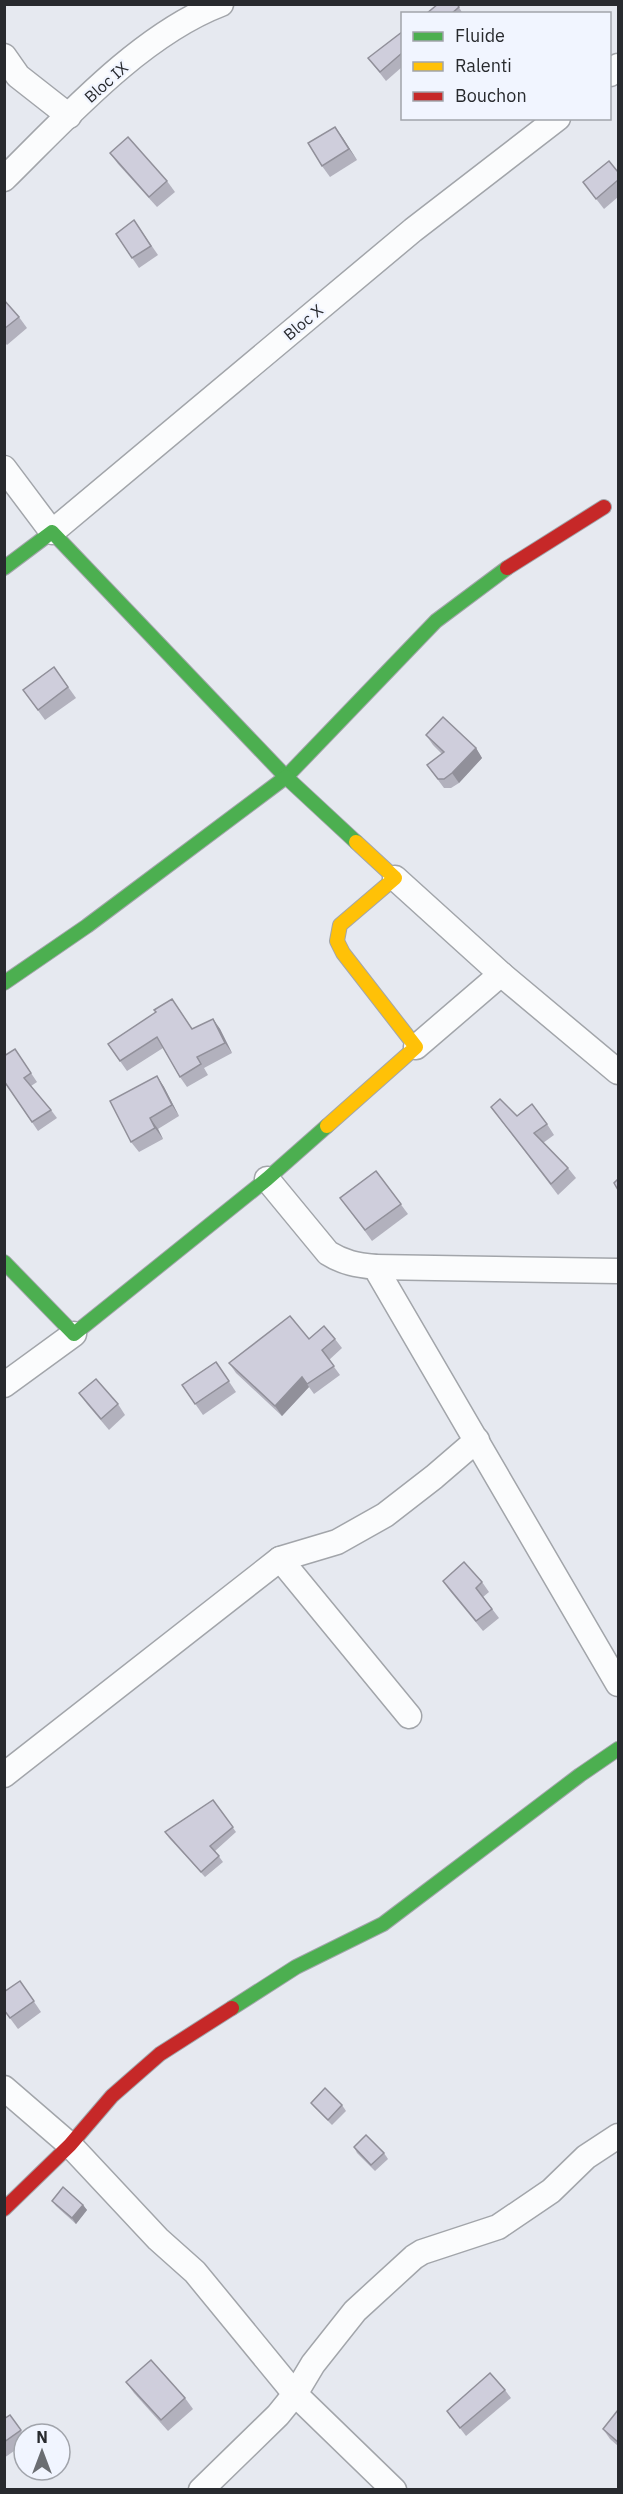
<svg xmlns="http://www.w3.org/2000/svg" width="623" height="2494" font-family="'IBM Plex Sans',sans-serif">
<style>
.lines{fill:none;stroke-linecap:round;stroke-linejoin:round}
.street-casing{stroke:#a2a5aa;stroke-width:27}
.fast-casing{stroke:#a2a5aa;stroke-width:16}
.slow-casing{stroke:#a2a5aa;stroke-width:16}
.jam-casing{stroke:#a2a5aa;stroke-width:16}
.street{stroke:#fbfcfd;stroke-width:24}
.fast{stroke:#4caf50;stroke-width:14}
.slow{stroke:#ffc107;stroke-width:14}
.jam{stroke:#c62828;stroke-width:14}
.wall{fill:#b2b1bd}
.shaded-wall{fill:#91909a}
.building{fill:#cfcedc;stroke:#91909a;stroke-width:1.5}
.labels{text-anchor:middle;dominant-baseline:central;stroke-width:4.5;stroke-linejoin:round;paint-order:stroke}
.street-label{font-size:16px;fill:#282a2e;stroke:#f1f5ff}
</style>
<rect width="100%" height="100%" fill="#e6e9f0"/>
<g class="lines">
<g class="street-casing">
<g id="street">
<path d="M 4,56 L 18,76 L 69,116"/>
<path d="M 610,74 L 618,66"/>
<path d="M 4,179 C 65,119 140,35 221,4"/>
<path d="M 4,468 L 52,532 L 413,230 L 558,118"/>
<path d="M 395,878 L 501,974 L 416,1047"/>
<path d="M 501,974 L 618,1072"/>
<path d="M 267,1179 L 328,1253 C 344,1263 357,1265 375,1267 L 618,1684"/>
<path d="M 375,1267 L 618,1271"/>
<path d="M 4,1385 L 74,1334"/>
<path d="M 280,1559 L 409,1716"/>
<path d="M 4,1775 L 280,1559 L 337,1542 L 385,1515 L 434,1477 L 477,1440"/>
<path d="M 4,2088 L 70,2145 L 158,2239 L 195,2272 L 295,2394 L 394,2490"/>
<path d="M 201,2490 L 278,2415 L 295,2394 L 313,2364 L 355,2311 L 414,2257 L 422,2252 L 498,2227 L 551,2191 L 586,2157 L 618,2136"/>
</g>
</g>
<g class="fast-casing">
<g id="fast">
<path d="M 4,568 L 52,532 L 286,777 L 436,621 L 507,568"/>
<path d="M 4,983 L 87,926 L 286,777 L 356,842"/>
<path d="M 4,1262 L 74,1334 L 267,1179 L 327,1126"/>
<path d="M 232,2008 L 296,1967 L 383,1924 L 580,1775 L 618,1749"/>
</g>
</g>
<g class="slow-casing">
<path id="slow" d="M 327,1126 L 416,1047 L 343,953 L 337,941 L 340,925 L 395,878 L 356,842"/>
</g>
<g class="jam-casing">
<g id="jam">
<path d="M 507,568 L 604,507"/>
<path d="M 4,2209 L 70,2145 L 112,2096 L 160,2054 L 232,2008"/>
</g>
</g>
<use href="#street" class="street"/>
<use href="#fast" class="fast"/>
<use href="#slow" class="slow"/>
<use href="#jam" class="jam"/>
</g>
<g class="wall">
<path d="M 457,4 L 463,14 L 426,14 Z"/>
<path d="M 402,32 L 402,67 L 386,81 L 368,58 Z"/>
<path d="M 335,127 L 357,160 L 330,177 L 322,166 Z"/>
<path d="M 110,153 L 167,181 L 175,192 L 157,207 L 118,164 Z"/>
<path d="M 618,172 L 618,197 L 604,209 L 583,182 Z"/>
<path d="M 134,220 L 158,255 L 139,268 L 116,234 Z"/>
<path d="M 4,300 L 19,317 L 27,328 L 7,345 L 4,342 Z"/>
<path d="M 54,667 L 76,698 L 45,720 L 23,690 Z"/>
<path d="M 426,735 L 476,748 L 482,758 L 459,783 L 451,788 L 444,788 L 427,765 L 442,754 L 433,745 Z"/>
<path d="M 179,1009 L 192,1029 L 213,1019 L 220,1029 L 232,1053 L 204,1068 L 208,1075 L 187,1087 L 180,1077 L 163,1048 L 127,1071 L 108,1044 Z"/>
<path d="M 15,1049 L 37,1082 L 31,1086 L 51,1110 L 57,1118 L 38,1131 L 4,1081 Z"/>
<path d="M 157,1076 L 164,1087 L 179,1116 L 158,1129 L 163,1139 L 139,1152 L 131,1142 Z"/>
<path d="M 491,1107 L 517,1116 L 547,1124 L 554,1135 L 543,1143 L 568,1168 L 576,1178 L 558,1195 Z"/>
<path d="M 376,1171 L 408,1214 L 372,1241 L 348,1208 Z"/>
<path d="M 309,1339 L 335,1339 L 342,1348 L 329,1360 L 340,1375 L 314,1394 L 309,1387 L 282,1416 L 236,1373 L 229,1363 Z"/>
<path d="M 216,1362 L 236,1392 L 203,1415 L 182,1385 Z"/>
<path d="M 79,1393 L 118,1404 L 125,1415 L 109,1430 L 87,1404 Z"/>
<path d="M 443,1581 L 482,1582 L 489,1592 L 483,1597 L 499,1618 L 483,1631 L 450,1591 Z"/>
<path d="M 213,1800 L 236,1832 L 215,1851 L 223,1862 L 205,1877 L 169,1838 L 165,1832 Z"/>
<path d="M 20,1981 L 41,2012 L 18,2029 L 4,2010 Z"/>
<path d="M 311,2103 L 342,2105 L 346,2111 L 332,2125 L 315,2108 Z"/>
<path d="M 354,2147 L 384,2153 L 388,2159 L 375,2171 L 357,2153 Z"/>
<path d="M 52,2201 L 83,2205 L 87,2210 L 76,2224 L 56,2206 Z"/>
<path d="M 126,2382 L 185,2398 L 193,2409 L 168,2431 L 134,2393 Z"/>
<path d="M 505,2390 L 511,2398 L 466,2436 L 447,2411 Z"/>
<path d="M 618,2411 L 618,2446 L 610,2439 L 603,2429 Z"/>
<path d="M 10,2415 L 24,2435 L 24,2444 L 4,2458 L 4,2419 Z"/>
</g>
<g class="shaded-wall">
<path d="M 335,127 L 343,138 L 357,160 L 349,149 Z"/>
<path d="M 476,748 L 482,758 L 459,783 L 452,773 Z"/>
<path d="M 213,1019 L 220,1029 L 232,1053 L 225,1043 Z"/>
<path d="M 157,1076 L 164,1087 L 179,1116 L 172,1105 Z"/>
<path d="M 150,1118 L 158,1129 L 163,1139 L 155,1128 Z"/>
<path d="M 302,1377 L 309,1387 L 282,1416 L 275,1406 Z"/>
<path d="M 83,2205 L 87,2210 L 76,2224 L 72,2218 Z"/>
</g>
<g class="building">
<path d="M 438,4 L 457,4 L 459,7 L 451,14 L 426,14 Z"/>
<path d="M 402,32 L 402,53 L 380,72 L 368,58 Z"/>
<path d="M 335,127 L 349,149 L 322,166 L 308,143 Z"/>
<path d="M 128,137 L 167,181 L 149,197 L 110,153 Z"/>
<path d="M 609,161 L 618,172 L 618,180 L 596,199 L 583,182 Z"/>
<path d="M 134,220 L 151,246 L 132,258 L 116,234 Z"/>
<path d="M 4,300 L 19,317 L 4,329 Z"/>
<path d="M 54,667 L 68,687 L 38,710 L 23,690 Z"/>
<path d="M 443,717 L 476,748 L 452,773 L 444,779 L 438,779 L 427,765 L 444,752 L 426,735 Z"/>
<path d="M 172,999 L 192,1029 L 213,1019 L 225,1043 L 197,1057 L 201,1064 L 180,1077 L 157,1037 L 120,1061 L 108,1044 L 156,1012 L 154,1010 Z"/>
<path d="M 15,1049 L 31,1073 L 24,1078 L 51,1110 L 32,1122 L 4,1081 L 4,1056 Z"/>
<path d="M 157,1076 L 172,1105 L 150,1118 L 155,1128 L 131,1142 L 110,1101 Z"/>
<path d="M 500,1099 L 517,1116 L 532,1104 L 547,1124 L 534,1133 L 568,1168 L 551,1184 L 491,1107 Z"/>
<path d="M 376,1171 L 401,1204 L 365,1230 L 340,1198 Z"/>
<path d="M 618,1179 L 618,1190 L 614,1183 Z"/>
<path d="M 290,1316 L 309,1339 L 324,1326 L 335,1339 L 322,1350 L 334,1366 L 307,1384 L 302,1377 L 275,1406 L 229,1363 Z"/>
<path d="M 216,1362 L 229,1381 L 195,1404 L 182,1385 Z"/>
<path d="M 96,1379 L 118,1404 L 101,1419 L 79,1393 Z"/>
<path d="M 464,1562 L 482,1582 L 476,1588 L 492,1609 L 476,1621 L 443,1581 Z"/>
<path d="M 213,1800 L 233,1827 L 210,1846 L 219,1856 L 201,1872 L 165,1832 Z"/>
<path d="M 20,1981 L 34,2001 L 10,2018 L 4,2010 L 4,1992 Z"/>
<path d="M 325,2088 L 342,2105 L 328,2120 L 311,2103 Z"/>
<path d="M 366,2135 L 384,2153 L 371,2165 L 354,2147 Z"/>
<path d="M 63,2187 L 83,2205 L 72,2218 L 52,2201 Z"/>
<path d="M 151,2360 L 185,2398 L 161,2420 L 126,2382 Z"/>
<path d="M 490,2373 L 505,2390 L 460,2428 L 447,2411 Z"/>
<path d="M 618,2410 L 618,2442 L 603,2429 Z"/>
<path d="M 10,2415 L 21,2430 L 4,2442 L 4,2419 Z"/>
</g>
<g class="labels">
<g class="street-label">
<text transform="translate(106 82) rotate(-42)">Bloc IX</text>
<text transform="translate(303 322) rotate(-40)">Bloc X</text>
</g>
</g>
<rect width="623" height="2494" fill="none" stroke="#282a2e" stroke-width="12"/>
<rect x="401" y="12" width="210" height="108" fill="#f1f5ff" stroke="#a1a4ab" stroke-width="1.5"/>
<rect x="413" y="32" width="30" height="9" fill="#4caf50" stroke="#a1a4ab" stroke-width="1.5"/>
<text x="455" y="42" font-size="18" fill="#282a2e">Fluide</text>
<rect x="413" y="62" width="30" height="9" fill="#ffc107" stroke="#a1a4ab" stroke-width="1.5"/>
<text x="455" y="72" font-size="18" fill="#282a2e">Ralenti</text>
<rect x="413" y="92" width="30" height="9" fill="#c62828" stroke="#a1a4ab" stroke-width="1.5"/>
<text x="455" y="102" font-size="18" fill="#282a2e">Bouchon</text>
<g transform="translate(42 2452)"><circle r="28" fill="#f1f5ff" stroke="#a1a4ab" stroke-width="1.5"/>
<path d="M0-4.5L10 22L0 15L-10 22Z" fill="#6a6d72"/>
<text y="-9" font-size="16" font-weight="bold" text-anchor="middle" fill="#282a2e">N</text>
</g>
</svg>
